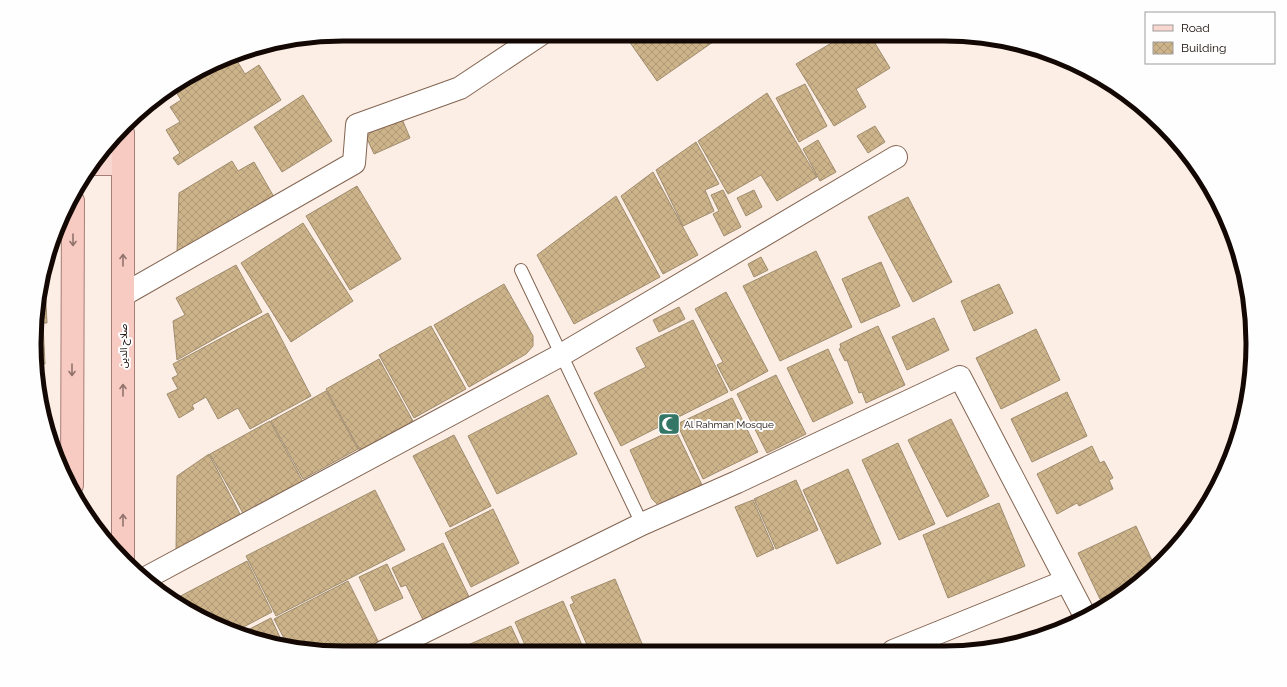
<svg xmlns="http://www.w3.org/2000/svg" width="1287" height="687" font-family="Raleway,'Noto Sans Arabic',sans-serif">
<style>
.building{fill:url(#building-cross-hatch);stroke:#9f8c6e}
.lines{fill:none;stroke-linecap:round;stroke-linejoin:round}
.service-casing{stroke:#836552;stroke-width:14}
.minor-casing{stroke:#836552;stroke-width:24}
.primary-casing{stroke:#a67e75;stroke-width:24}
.trunk-casing{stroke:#a67e75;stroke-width:24}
.service{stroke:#fff;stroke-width:12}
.minor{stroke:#fff;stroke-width:22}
.primary{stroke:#f9d7d1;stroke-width:22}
.trunk{stroke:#f7cac2;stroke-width:22}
.oneway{stroke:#90736c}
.labels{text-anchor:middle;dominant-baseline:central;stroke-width:4;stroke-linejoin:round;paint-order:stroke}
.street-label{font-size:10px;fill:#130803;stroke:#fefefe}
.poi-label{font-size:10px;fill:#130803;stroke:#fefefe;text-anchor:start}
.rim{fill:none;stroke:#130803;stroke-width:5}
</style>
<defs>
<pattern id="building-cross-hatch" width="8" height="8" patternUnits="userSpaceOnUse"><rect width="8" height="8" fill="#cdb38a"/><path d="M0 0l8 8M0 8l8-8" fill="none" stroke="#af9875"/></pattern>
</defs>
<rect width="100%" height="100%" fill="#fceee5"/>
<g class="building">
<path d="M 624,34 L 722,34 L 723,35 L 657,81 Z"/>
<path d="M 845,35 L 870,35 L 890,68 L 856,89 L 866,107 L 834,126 L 796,64 Z"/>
<path d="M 234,56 L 245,74 L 259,65 L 281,100 L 178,165 L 173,158 L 180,153 L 166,130 L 180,122 L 170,107 L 181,100 L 176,92 L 196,79 L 194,77 Z"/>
<path d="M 805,84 L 827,126 L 799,142 L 776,98 Z"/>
<path d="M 767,93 L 817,177 L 777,201 L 761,175 L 728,194 L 698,141 Z"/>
<path d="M 303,95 L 332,141 L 282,172 L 254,127 Z"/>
<path d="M 402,119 L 410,138 L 374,154 L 365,134 Z"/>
<path d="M 875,126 L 885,142 L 868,153 L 857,136 Z"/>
<path d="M 818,140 L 836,172 L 820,181 L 803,149 Z"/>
<path d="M 696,142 L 719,184 L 705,190 L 714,211 L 683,226 L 656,170 Z"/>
<path d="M 232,161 L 238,171 L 254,162 L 274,197 L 177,253 L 179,193 Z"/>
<path d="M 653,172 L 698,255 L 663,274 L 621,196 Z"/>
<path d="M 357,186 L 401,259 L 350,290 L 306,216 Z"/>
<path d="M 723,190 L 741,227 L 724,236 L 713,214 L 719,211 L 711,195 Z"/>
<path d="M 754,190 L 762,207 L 746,216 L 737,198 Z"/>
<path d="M 616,196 L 660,277 L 574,324 L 537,255 Z"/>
<path d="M 908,197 L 952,282 L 913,302 L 868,217 Z"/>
<path d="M 303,223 L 353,301 L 291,342 L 241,263 Z"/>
<path d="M 816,251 L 852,327 L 780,361 L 743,286 Z"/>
<path d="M 761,257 L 768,270 L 754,277 L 748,264 Z"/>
<path d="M 881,262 L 900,306 L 861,323 L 842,279 Z"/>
<path d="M 44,265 L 47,323 L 39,323 Z"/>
<path d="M 236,265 L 262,312 L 177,360 L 173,321 L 185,315 L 176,298 Z"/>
<path d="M 504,284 L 533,336 L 533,346 L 526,354 L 469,387 L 434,325 Z"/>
<path d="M 999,284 L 1013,313 L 974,331 L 961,301 Z"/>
<path d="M 726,292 L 768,371 L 731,391 L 717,365 L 723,362 L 695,309 Z"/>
<path d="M 679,307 L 685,319 L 659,332 L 653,320 Z"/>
<path d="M 268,313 L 311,396 L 250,429 L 238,408 L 218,419 L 206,397 L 192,405 L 194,409 L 179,418 L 167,394 L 178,389 L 172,378 L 178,375 L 173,364 Z"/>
<path d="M 934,318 L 949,350 L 907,370 L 892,337 Z"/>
<path d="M 693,320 L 728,392 L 621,446 L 594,393 L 646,367 L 636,348 Z"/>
<path d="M 43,324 L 45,364 L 35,364 L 39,325 Z"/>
<path d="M 431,326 L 466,389 L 414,418 L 379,355 Z"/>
<path d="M 878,326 L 905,385 L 866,403 L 862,392 L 859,393 L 847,360 L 845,361 L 839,349 L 841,348 L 840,344 Z"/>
<path d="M 1036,329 L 1060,380 L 1001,409 L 976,358 Z"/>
<path d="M 828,349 L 853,403 L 813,422 L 787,368 Z"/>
<path d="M 379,359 L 413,421 L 360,451 L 326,389 Z"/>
<path d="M 776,375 L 806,434 L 767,453 L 737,394 Z"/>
<path d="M 326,391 L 358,449 L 303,479 L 271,421 Z"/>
<path d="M 1067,392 L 1087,436 L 1032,462 L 1011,419 Z"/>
<path d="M 548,395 L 577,454 L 497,494 L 468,436 Z"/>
<path d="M 732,398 L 758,452 L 703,479 L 677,424 Z"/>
<path d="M 951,419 L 989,496 L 947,517 L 908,440 Z"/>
<path d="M 270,421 L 303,482 L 244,515 L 210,454 Z"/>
<path d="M 675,429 L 704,489 L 659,506 L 652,499 L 630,450 Z"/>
<path d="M 454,435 L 491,506 L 450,527 L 413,456 Z"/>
<path d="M 898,443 L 935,524 L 899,540 L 862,460 Z"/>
<path d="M 1092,446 L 1100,463 L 1104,461 L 1113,478 L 1109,480 L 1113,489 L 1079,506 L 1077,503 L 1057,514 L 1037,474 Z"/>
<path d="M 209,454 L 241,516 L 176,552 L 177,476 Z"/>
<path d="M 848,469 L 881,544 L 837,564 L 803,490 Z"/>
<path d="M 796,480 L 818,530 L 776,549 L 754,499 Z"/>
<path d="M 375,490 L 405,550 L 276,616 L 246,556 Z"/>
<path d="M 753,500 L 774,549 L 757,557 L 735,507 Z"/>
<path d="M 999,503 L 1025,566 L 948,598 L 923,535 Z"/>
<path d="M 493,509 L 519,563 L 471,587 L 445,533 Z"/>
<path d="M 1136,526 L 1155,567 L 1143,579 L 1100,599 L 1078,553 Z"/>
<path d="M 443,543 L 472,603 L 426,626 L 406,585 L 401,587 L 392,568 Z"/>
<path d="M 247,561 L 272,612 L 234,632 L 206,621 L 173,600 Z"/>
<path d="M 387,564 L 403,598 L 375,611 L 359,577 Z"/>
<path d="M 615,579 L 643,646 L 630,651 L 598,652 L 597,649 L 590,652 L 570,605 L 574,603 L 571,597 Z"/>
<path d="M 348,581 L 379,643 L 361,652 L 323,652 L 288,646 L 274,619 Z"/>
<path d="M 563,601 L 585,652 L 528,652 L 515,622 Z"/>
<path d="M 271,618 L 284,646 L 263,642 L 240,634 Z"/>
<path d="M 511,626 L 523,652 L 452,652 Z"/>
</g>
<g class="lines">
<g class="service-casing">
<path id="service" d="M 521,270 L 642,524"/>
</g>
<g class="minor-casing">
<g id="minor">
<path d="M 123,295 L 354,163 L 357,125 L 460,88 L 541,34"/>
<path d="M 144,579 L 561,355 L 896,157"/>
<path d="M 893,651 L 1066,581"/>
<path d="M 383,652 L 642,524 L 737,482 L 960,377 L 1085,616"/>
</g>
</g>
<g class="primary-casing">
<path id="primary" d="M 93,164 L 123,164"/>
</g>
<g class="trunk-casing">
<g id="trunk">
<path d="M 123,133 L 123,559"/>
<path d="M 72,485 L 73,201"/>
</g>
</g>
<use href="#service" class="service"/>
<use href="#minor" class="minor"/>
<use href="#primary" class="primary"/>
<use href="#trunk" class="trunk"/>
</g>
<defs><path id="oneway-shaft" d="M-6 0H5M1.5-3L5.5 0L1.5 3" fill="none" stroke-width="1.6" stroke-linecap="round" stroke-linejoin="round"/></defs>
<g class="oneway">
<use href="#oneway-shaft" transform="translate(73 240) rotate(90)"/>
<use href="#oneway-shaft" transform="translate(123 260) rotate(-90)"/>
<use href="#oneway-shaft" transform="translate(72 370) rotate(90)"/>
<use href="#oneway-shaft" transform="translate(123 390) rotate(-90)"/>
<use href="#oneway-shaft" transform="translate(123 520) rotate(-90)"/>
</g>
<defs>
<g id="mosque-square" transform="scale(1.15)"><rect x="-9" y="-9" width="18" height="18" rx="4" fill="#347666" stroke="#fefefe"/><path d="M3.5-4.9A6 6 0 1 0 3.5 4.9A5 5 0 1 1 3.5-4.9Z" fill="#fff"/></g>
</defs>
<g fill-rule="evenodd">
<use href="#mosque-square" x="669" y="424"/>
</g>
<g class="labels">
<g class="street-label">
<text transform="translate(123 346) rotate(-90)">صلاح الدين</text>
</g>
<g class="poi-label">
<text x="684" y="424">Al Rahman Mosque</text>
</g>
</g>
<path d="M0 0H1287V687H0ZM343 41H944A302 302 0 0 1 1246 343V344A302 302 0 0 1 944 646H343A302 302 0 0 1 41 344V343A302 302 0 0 1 343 41Z" fill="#fefefe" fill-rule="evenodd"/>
<path class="rim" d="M343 41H944A302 302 0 0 1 1246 343V344A302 302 0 0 1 944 646H343A302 302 0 0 1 41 344V343A302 302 0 0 1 343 41Z"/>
<rect x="1145" y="12" width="130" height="52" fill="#fefefe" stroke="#a09c9a"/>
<rect x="1153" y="25" width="20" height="6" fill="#f9d7d1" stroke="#a09c9a"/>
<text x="1181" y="32" font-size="12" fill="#130803">Road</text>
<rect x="1153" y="42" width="20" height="12" fill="url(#building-cross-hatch)" stroke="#a09c9a"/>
<text x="1181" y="52" font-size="12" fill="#130803">Building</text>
</svg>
